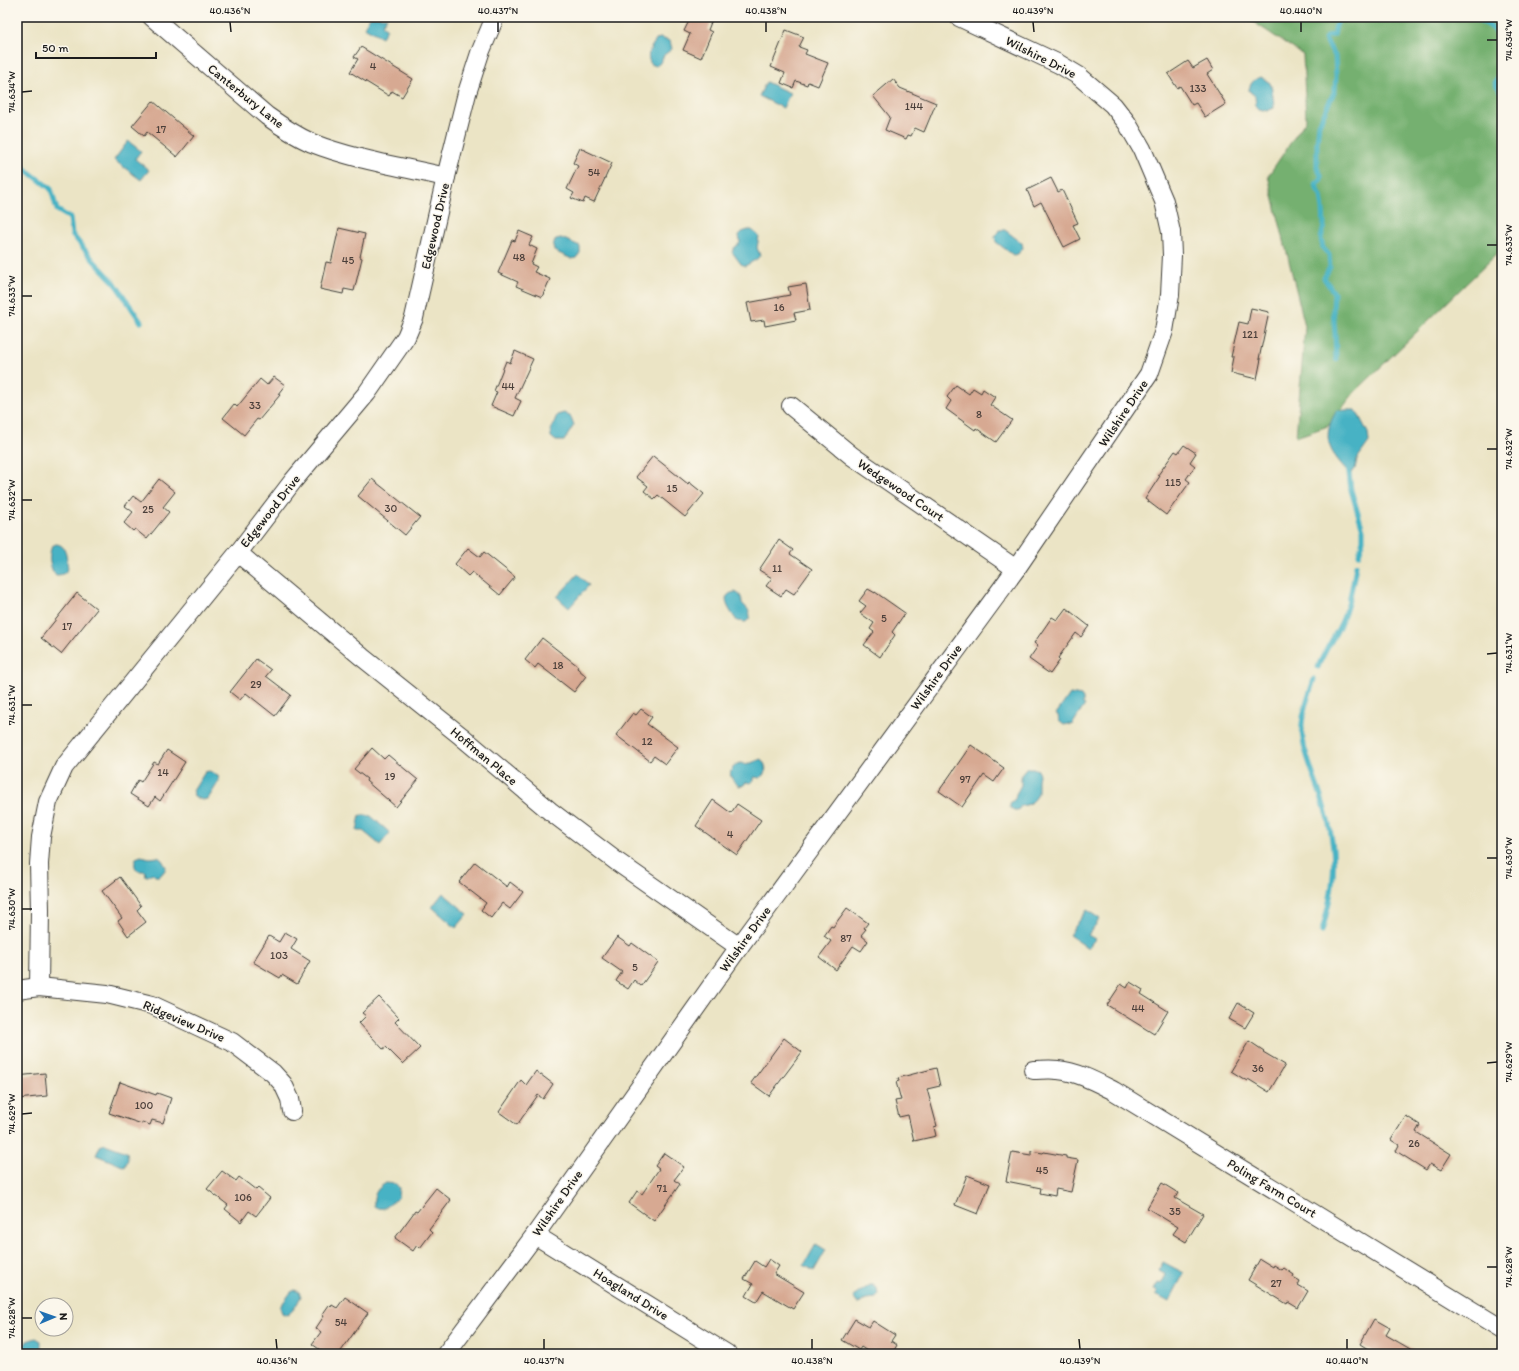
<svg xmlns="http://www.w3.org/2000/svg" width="1519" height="1371" font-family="Itim,sans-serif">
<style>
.forest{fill:#74b06f;stroke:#486646}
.water{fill:#46b2c4;stroke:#316770}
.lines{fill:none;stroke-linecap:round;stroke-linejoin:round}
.stream{stroke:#46b2c4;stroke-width:5}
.building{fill:#d7a992}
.minor-casing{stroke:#3b3a35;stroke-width:20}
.minor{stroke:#fff;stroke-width:18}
.ticks{fill:none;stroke:#1c1c1c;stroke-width:1.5}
.labels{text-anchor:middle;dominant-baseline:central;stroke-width:3;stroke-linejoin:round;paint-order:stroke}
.number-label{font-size:11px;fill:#4b3f3a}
.street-label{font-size:13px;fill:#1c1c1c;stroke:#fbf7ec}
.neatline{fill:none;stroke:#1c1c1c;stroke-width:1.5}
.ticks-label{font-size:10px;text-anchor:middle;fill:#1c1c1c}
</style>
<rect width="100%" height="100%" fill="#fbf7ec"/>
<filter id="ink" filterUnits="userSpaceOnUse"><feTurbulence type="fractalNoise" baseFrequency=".025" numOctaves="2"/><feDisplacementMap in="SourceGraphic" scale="8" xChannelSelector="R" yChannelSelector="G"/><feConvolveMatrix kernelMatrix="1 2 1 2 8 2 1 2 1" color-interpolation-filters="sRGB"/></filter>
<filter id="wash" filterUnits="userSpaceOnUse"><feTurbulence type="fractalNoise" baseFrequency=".012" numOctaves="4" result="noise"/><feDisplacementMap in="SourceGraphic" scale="16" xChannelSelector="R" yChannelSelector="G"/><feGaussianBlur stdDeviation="0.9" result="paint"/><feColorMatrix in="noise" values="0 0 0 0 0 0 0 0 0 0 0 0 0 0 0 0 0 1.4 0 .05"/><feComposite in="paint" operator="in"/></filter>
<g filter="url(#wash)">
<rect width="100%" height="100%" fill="#ebe4c5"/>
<path class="forest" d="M 1246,17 L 1497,17 L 1502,21 L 1502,249 L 1354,393 L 1328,426 L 1296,437 L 1305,326 L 1268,176 L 1306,120 L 1303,55 Z"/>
<g class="water">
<path d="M 370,17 L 387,17 L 382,25 L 387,29 L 382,37 L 364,27 Z"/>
<path d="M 660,38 L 670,41 L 672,49 L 664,55 L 660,63 L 656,66 L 651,64 C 645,55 651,47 657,39 Z"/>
<path d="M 1261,77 L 1270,83 C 1272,87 1274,103 1274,108 L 1267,111 L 1259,109 L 1256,107 L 1255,96 L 1249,91 C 1249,84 1255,78 1261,77 Z"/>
<path d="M 766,82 L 790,93 L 783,108 L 759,96 Z"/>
<path d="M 128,141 L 141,151 L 135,159 L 149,170 L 141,180 L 114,160 Z"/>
<path d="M 748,230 L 752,230 L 759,236 L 757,248 L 760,255 L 757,259 L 745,266 L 741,264 L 732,252 L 734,248 L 740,243 L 739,235 L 742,232 Z"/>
<path d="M 999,230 L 1005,230 L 1022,243 L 1023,248 L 1018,254 L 1013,255 L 996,242 L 995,237 Z"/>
<path d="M 561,238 L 580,246 L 580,253 L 576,258 L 572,259 L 554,251 L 553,245 L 556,239 Z"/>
<path d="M 1337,410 L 1356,410 L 1368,433 L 1369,442 L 1357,459 L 1355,469 L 1352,473 C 1345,470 1343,466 1338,460 C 1324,443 1326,428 1337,410 Z"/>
<path d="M 564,413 L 571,417 L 574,425 L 564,441 L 556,441 L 551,437 L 551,430 L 557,415 Z"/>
<path d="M 56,544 C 68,545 66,559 68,568 C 65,574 62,575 56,575 C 49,569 48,555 52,546 Z"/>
<path d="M 578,574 L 589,585 L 569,608 L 557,597 Z"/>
<path d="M 735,592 C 740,594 742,597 742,603 C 747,609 750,609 750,618 L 746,622 L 737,621 C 731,612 717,595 735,592 Z"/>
<path d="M 1070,694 L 1081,696 L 1083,699 L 1083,704 L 1085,705 L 1072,725 L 1068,724 L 1064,725 L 1059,721 L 1058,715 L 1056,714 Z"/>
<path d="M 761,759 C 767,766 768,772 760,778 L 754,777 L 754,781 L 750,783 L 746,782 L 744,785 L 739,786 C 729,778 727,772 737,764 L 741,763 L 746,765 Z"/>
<path d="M 1027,768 L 1033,768 L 1038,770 L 1039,775 L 1038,780 L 1038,793 L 1035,799 L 1030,804 L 1021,806 L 1018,810 L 1014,810 L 1010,808 L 1010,803 L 1015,799 L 1016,794 L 1021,785 L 1021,775 Z"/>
<path d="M 209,771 L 218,775 L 219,781 L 208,799 L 202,800 L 194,796 L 193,791 L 205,772 Z"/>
<path d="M 360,815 L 371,816 L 390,833 L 380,845 L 363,831 L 357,831 Z"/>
<path d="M 141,856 L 150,858 L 158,857 L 162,860 L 166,867 L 165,870 L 160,876 L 155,876 L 152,873 L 148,876 L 146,876 L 145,871 L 138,871 C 134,867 134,863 136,858 Z"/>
<path d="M 443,893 L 468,914 L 456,928 L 432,907 Z"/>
<path d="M 1087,910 L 1100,919 L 1088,935 L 1095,939 L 1088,948 L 1069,935 Z"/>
<path d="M 105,1144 L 127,1152 L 128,1159 L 125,1167 L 96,1155 L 100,1146 Z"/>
<path d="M 386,1183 L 396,1184 L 399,1188 L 398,1198 C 390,1203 384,1213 374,1206 C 373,1195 376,1189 386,1183 Z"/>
<path d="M 816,1244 L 826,1250 L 814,1271 L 804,1265 Z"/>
<path d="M 1163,1262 L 1184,1273 L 1169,1302 L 1156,1295 L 1158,1291 L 1154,1290 L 1158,1283 L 1161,1284 L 1166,1275 L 1159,1271 Z"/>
<path d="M 870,1285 L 873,1285 L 877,1288 L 878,1295 L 876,1298 L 866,1299 L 859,1303 L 857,1303 L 853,1297 Z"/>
<path d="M 295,1290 L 299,1292 L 301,1296 C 297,1304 294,1311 287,1315 L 282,1313 L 280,1307 L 291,1292 Z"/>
<path d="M 36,1338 L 41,1341 L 41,1348 L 38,1354 L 20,1354 L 27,1341 Z"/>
</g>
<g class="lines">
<g class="stream">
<path d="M 1473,17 C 1491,26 1499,28 1502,50"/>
<path d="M 1502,73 L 1495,83 L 1500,90 L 1502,91"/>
<path d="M 17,158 L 24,168 L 51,189 L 57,210 L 70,218 L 72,234 L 94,261 L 114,282 L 141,322"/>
<path d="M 1336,359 L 1335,333 L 1333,309 L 1334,293 L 1324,278 L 1330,267 L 1329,255 L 1323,248 L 1321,239 L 1324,225 L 1323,209 L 1321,196 L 1317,189 L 1316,183 L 1321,180 L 1321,175 L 1317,168 L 1317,143 L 1319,124 L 1335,90 L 1336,76 L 1335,56 L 1325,39 L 1327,36 L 1334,35 L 1336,25 L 1340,17"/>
<path d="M 1348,465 L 1351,490 L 1363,530 L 1363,540 L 1359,554"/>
<path d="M 1318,667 C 1324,651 1333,640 1340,625 C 1349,607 1353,585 1356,565"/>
<path d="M 1314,679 C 1310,693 1303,709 1302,724 C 1301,740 1307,756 1312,771 C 1320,794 1329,817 1332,841 C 1337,871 1330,902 1322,931"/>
</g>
</g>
<g id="blocks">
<g class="building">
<path d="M 691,17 L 713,17 L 708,30 L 712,32 L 701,58 L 683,50 L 690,34 L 684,31 Z"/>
<path d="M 786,30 L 804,37 L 799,47 L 807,50 L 805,54 L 828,63 L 818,86 L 808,82 L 807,85 L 796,81 L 793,88 L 781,83 L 785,73 L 771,67 Z"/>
<path d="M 361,47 L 413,79 L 402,97 L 392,91 L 389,96 L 350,72 L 358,59 L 354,57 Z"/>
<path d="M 1207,60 L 1213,70 L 1207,74 L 1226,104 L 1205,117 L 1196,103 L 1192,105 L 1180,86 L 1177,88 L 1168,74 L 1188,61 L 1193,68 Z"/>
<path d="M 893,79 L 900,88 L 936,103 L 924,132 L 915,128 L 911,136 L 908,135 L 906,139 L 885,130 L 890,117 L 873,96 Z"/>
<path d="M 153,101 L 194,136 L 177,157 L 147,132 L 144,136 L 132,126 Z"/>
<path d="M 580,148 L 612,163 L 594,202 L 585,198 L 583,203 L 571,198 L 574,193 L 567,189 L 578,166 L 573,163 Z"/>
<path d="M 1051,178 L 1058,192 L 1062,190 L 1078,223 L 1073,225 L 1080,239 L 1064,247 L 1041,202 L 1034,206 L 1027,190 Z"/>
<path d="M 339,228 L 365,234 L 360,257 L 362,258 L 354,291 L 344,289 L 343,294 L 320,289 L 326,262 L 331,263 Z"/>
<path d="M 519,231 L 533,237 L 529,245 L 537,249 L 531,264 L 537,267 L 534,272 L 550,279 L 542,297 L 516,286 L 518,282 L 498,273 L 512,240 L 515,241 Z"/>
<path d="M 806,284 L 810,310 L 794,313 L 796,320 L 765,326 L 764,320 L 751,322 L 747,303 L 790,295 L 788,287 Z"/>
<path d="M 1251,308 L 1269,312 L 1259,359 L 1261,359 L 1257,379 L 1231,373 L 1234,357 L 1231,357 L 1239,322 L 1248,324 Z"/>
<path d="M 515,351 L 533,359 L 515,398 L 521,401 L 514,416 L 491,406 L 497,392 L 494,391 L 506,361 L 510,363 Z"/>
<path d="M 274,377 L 285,385 L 278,394 L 280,395 L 259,420 L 257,419 L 244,435 L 223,418 L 234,404 L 237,407 L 260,379 L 267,385 Z"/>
<path d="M 956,385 L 969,394 L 973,388 L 981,393 L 983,389 L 995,397 L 990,405 L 1012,420 L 996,442 L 976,428 L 975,430 L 946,409 L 951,401 L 947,397 Z"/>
<path d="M 1184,445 L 1196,453 L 1190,462 L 1195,466 L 1186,479 L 1190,482 L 1166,515 L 1145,499 L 1160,476 L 1158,475 L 1175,451 L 1178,453 Z"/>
<path d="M 653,456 L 688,484 L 689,482 L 704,494 L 685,517 L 658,495 L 654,499 L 644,491 L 648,486 L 636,477 Z"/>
<path d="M 159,479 L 175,492 L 163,507 L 169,512 L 147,539 L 135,529 L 133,531 L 124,523 L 133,512 L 125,506 L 133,496 L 141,502 Z"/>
<path d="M 372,479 L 420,517 L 405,535 L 358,496 Z"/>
<path d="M 779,540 L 793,550 L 790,554 L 812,569 L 794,594 L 786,589 L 781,596 L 766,586 L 772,578 L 759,570 Z"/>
<path d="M 468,548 L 480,557 L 484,552 L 515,577 L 500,595 L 472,572 L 468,576 L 455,564 Z"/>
<path d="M 868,589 L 875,593 L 875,592 L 905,613 L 892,632 L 895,635 L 880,657 L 864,645 L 874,632 L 870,629 L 874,623 L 860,613 L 866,606 L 859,601 Z"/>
<path d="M 77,593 L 97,609 L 61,654 L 41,638 Z"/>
<path d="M 1066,608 L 1089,626 L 1081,637 L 1076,633 L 1058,658 L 1060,660 L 1050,674 L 1029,659 L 1038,646 L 1034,643 L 1052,617 L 1057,620 Z"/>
<path d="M 542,638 L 578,666 L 577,668 L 586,676 L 574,692 L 538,664 L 535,668 L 525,660 Z"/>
<path d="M 256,659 L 271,670 L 266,676 L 291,695 L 275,716 L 246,693 L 240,700 L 230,692 Z"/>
<path d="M 641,709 L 652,717 L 647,724 L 678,747 L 665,764 L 654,756 L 650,761 L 616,735 L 633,713 L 636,715 Z"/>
<path d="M 971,745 L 1004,768 L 994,782 L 984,775 L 962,807 L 939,791 Z"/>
<path d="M 372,748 L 384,759 L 388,755 L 418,780 L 396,807 L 366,781 L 367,779 L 354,769 Z"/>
<path d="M 167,750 L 185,762 L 160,801 L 155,797 L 149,806 L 130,794 L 138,780 L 141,782 L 154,762 L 158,764 Z"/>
<path d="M 713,800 L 731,813 L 737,804 L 761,820 L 737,855 L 696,826 Z"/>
<path d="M 475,862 L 507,887 L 510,882 L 523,892 L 510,909 L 502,903 L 491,918 L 481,910 L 486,903 L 459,882 Z"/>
<path d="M 120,877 L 141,906 L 137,910 L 146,922 L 128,936 L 118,921 L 122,918 L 102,891 Z"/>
<path d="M 847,908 L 868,923 L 864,928 L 866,929 L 861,935 L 868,941 L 861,951 L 853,946 L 836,970 L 819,957 L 831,941 L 824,936 L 831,926 L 833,927 Z"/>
<path d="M 285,932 L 297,939 L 291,949 L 310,961 L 297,984 L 282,975 L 280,978 L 253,962 L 269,936 L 279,942 Z"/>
<path d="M 617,937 L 630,946 L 632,943 L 658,962 L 641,986 L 634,980 L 628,989 L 616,981 L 622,972 L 602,958 Z"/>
<path d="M 1130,982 L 1143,990 L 1141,994 L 1168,1011 L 1154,1034 L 1107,1005 L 1121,984 L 1127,988 Z"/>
<path d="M 379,997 L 399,1018 L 395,1022 L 420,1048 L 403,1064 L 386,1047 L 383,1049 L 359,1023 L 366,1016 L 362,1013 Z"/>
<path d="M 1238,1003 L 1254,1013 L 1245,1028 L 1229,1019 Z"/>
<path d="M 784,1038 L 802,1052 L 769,1096 L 751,1083 Z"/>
<path d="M 1249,1041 L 1264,1051 L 1263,1052 L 1285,1065 L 1269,1092 L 1248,1079 L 1247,1081 L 1231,1071 Z"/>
<path d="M 936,1068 L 940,1086 L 927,1089 L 937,1126 L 934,1127 L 936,1136 L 914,1141 L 908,1115 L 899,1117 L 895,1101 L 901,1100 L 896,1082 L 899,1081 L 898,1078 Z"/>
<path d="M 536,1071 L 553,1084 L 543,1099 L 538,1095 L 517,1125 L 499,1112 L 521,1080 L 526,1085 Z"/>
<path d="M 45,1073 L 47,1096 L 17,1099 L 17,1076 Z"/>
<path d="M 120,1082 L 156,1095 L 157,1093 L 171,1098 L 163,1123 L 152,1120 L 150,1125 L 142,1122 L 142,1124 L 109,1113 Z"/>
<path d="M 1406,1116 L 1420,1125 L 1416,1132 L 1451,1154 L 1441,1170 L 1430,1164 L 1426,1170 L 1396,1151 L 1399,1145 L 1391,1140 Z"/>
<path d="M 1031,1151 L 1043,1153 L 1044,1152 L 1066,1156 L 1066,1158 L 1078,1160 L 1071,1192 L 1056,1189 L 1055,1196 L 1040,1193 L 1041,1188 L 1006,1181 L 1012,1152 L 1031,1155 Z"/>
<path d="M 664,1153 L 684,1167 L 674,1180 L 680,1184 L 654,1221 L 629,1203 L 637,1191 L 642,1194 L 659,1169 L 655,1166 Z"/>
<path d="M 222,1171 L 236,1181 L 239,1177 L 256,1190 L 258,1188 L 270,1198 L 256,1216 L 249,1211 L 241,1222 L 225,1209 L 228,1205 L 207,1189 Z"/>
<path d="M 967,1175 L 990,1184 L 978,1214 L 955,1205 Z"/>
<path d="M 1162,1183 L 1178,1193 L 1175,1198 L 1203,1214 L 1186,1242 L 1173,1234 L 1178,1227 L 1147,1208 Z"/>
<path d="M 436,1188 L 451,1200 L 429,1229 L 432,1232 L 420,1248 L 417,1245 L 413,1251 L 395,1238 L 415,1211 L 417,1212 Z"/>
<path d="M 769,1259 L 779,1266 L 774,1274 L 804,1292 L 793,1309 L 763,1291 L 756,1302 L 746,1296 L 753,1284 L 744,1279 L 755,1261 L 764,1267 Z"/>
<path d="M 1260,1259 L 1273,1267 L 1274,1265 L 1282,1270 L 1284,1268 L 1294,1275 L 1293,1277 L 1300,1281 L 1298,1285 L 1308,1291 L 1298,1308 L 1288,1302 L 1287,1304 L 1248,1280 Z"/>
<path d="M 345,1297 L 368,1313 L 339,1354 L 326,1354 L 312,1344 L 321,1332 L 316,1328 L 324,1316 L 322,1315 L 329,1305 L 331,1307 L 332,1305 L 337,1308 Z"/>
<path d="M 855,1319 L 869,1327 L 873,1321 L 895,1335 L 891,1341 L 897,1345 L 892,1354 L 872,1354 L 861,1347 L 859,1350 L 842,1340 Z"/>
<path d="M 1374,1319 L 1390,1328 L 1386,1335 L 1419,1354 L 1376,1354 L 1360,1344 Z"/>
</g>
</g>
</g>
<g filter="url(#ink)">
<use href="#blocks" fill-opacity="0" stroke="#3b3a35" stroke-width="1"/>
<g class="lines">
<g class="minor-casing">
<g id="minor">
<path d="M 152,17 L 267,116 C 281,126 296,136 312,143 C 352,159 403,167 446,177"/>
<path d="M 791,406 L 852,456 L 1016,569"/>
<path d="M 238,553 L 362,657 L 461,736 L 550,811 L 616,861 L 739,947"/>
<path d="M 39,987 L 40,910 L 39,864 L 41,837 L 48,802 L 64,767 L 238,553 L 293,481 L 367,393 L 406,337 L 414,318 L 446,177 L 467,93 L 480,53 L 495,17"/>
<path d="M 17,990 L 39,987 L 107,994 L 152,1005 L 232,1042 L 273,1073 L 283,1084 L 290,1099 L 292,1111"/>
<path d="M 1033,1070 C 1041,1070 1050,1069 1058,1070 C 1078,1072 1096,1082 1114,1091 L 1502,1329"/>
<path d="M 535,1235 L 727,1354"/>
<path d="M 446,1354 L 535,1235 L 739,947 L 1016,569 L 1149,374 L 1164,331 L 1170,295 L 1172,255 L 1171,232 L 1164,201 L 1142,149 L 1127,123 L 1113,105 L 1079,76 L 1059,64 L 959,17"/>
</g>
</g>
<use href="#minor" class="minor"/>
</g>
</g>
<path class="ticks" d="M 230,22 L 231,32M 498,22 L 498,32M 766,22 L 766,32M 1033,22 L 1034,32M 1301,22 L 1301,32M 1487,40 L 1497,40M 22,92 L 32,91M 1487,245 L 1497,245M 22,296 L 32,296M 1487,449 L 1497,449M 22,500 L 32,500M 1487,654 L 1497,653M 22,705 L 32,705M 1487,858 L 1497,858M 22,909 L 32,909M 1487,1063 L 1497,1062M 22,1114 L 32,1113M 1487,1267 L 1497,1267M 22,1318 L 32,1318M 276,1339 L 277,1349M 544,1339 L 544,1349M 812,1339 L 812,1349M 1079,1339 L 1080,1349M 1347,1339 L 1347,1349"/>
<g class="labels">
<g class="number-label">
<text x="373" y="66">4</text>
<text x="1198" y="88">133</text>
<text x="914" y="106">144</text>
<text x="161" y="129">17</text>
<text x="594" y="172">54</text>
<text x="519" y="257">48</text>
<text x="348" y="260">45</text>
<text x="779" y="307">16</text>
<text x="1250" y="334">121</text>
<text x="508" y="386">44</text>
<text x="255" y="405">33</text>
<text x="979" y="414">8</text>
<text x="1173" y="482">115</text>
<text x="672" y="488">15</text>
<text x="391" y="508">30</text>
<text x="148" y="509">25</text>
<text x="777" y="568">11</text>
<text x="884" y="618">5</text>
<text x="67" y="626">17</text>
<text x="558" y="665">18</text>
<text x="256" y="684">29</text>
<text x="647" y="741">12</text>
<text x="163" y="772">14</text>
<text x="390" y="776">19</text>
<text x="965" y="779">97</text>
<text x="730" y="834">4</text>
<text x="846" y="938">87</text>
<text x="279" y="955">103</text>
<text x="635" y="967">5</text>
<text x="1138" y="1008">44</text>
<text x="1258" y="1068">36</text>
<text x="144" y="1105">100</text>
<text x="1414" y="1143">26</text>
<text x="1042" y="1170">45</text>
<text x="662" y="1188">71</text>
<text x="243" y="1197">106</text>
<text x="1175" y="1211">35</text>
<text x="1276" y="1283">27</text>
<text x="341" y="1322">54</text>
</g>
<g class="street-label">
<text transform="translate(1041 57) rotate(27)">Wilshire Drive</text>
<text transform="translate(246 96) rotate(39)">Canterbury Lane</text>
<text transform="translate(435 226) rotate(-77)">Edgewood Drive</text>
<text transform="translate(1123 413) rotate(-56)">Wilshire Drive</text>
<text transform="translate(901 490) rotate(34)">Wedgewood Court</text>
<text transform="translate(270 511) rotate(-52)">Edgewood Drive</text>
<text transform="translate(936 677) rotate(-54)">Wilshire Drive</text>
<text transform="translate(484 756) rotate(40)">Hoffman Place</text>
<text transform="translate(745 939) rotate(-54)">Wilshire Drive</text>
<text transform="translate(184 1021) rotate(23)">Ridgeview Drive</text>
<text transform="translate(1272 1188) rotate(31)">Poling Farm Court</text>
<text transform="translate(557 1203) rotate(-55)">Wilshire Drive</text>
<text transform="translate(631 1294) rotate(32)">Hoagland Drive</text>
</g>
</g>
<rect width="1519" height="1371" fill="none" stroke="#fbf7ec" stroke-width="44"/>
<g transform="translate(54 1317) rotate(88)"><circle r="19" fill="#fbf7ec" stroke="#a29f99"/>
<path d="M0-3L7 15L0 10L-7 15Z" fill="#1f6fb2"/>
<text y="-6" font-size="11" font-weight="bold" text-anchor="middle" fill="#1c1c1c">N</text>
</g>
<path d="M36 52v6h120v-6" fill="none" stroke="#1c1c1c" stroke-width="2"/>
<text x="42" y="52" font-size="12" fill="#1c1c1c" stroke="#fbf7ec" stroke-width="3" paint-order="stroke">50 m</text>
<rect x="22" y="22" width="1475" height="1327" class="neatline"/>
<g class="ticks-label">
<text x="230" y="14">40.436°N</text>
<text x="498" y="14">40.437°N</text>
<text x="766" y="14">40.438°N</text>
<text x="1033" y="14">40.439°N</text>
<text x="1301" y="14">40.440°N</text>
<text transform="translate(1508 40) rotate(-90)" y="4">74.634°W</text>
<text transform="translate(11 92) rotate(-90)" y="4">74.634°W</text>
<text transform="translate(1508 245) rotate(-90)" y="4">74.633°W</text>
<text transform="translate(11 296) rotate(-90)" y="4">74.633°W</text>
<text transform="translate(1508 449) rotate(-90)" y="4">74.632°W</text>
<text transform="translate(11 500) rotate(-90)" y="4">74.632°W</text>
<text transform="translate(1508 653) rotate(-90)" y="4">74.631°W</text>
<text transform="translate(11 705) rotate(-90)" y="4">74.631°W</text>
<text transform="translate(1508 858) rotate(-90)" y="4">74.630°W</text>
<text transform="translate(11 909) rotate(-90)" y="4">74.630°W</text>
<text transform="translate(1508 1062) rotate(-90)" y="4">74.629°W</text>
<text transform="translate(11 1114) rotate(-90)" y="4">74.629°W</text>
<text transform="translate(1508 1267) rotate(-90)" y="4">74.628°W</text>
<text transform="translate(11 1318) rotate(-90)" y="4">74.628°W</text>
<text x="277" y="1364">40.436°N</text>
<text x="544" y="1364">40.437°N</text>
<text x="812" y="1364">40.438°N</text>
<text x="1080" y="1364">40.439°N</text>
<text x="1347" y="1364">40.440°N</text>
</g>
</svg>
